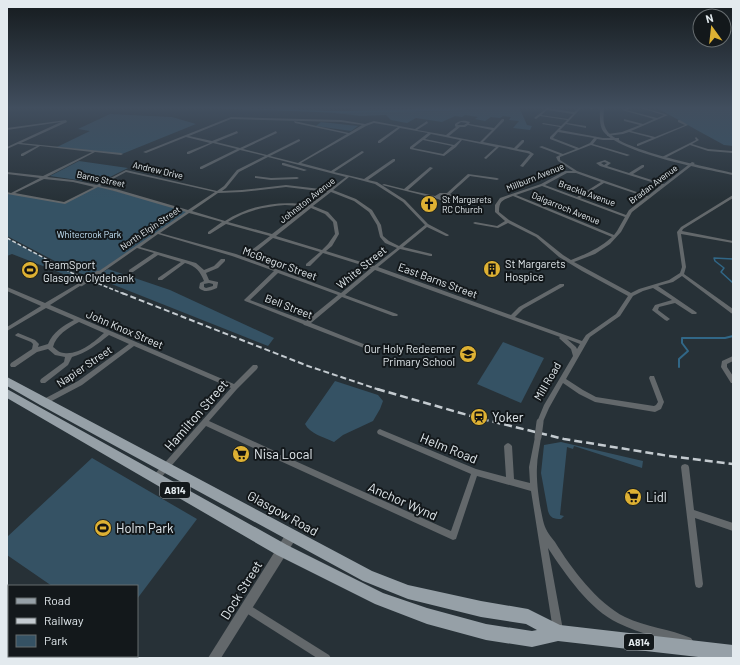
<svg xmlns="http://www.w3.org/2000/svg" width="740" height="665" font-family="Barlow,sans-serif">
<style>
.green{fill:#355264}
.water{fill:#316787}
.lines{fill:none;stroke-linecap:round;stroke-linejoin:round}
.stream-far1{stroke:#316787;stroke-width:1.5}
.stream{stroke:#316787;stroke-width:2}
.minor{fill:#63686b;fill-rule:evenodd}
.tertiary{fill:#63686b;fill-rule:evenodd}
.primary{fill:#96a0a7;fill-rule:evenodd}
.rail-far2{stroke:#c4cbd0;stroke-width:1.5;stroke-dasharray:4 2;stroke-linecap:butt}
.rail-far1{stroke:#c4cbd0;stroke-width:2;stroke-dasharray:6 3;stroke-linecap:butt}
.rail{stroke:#c4cbd0;stroke-width:2.5;stroke-dasharray:8 4;stroke-linecap:butt}
.minor-bridge-far1{stroke:#63686b;stroke-width:4.5}
.minor-bridge{stroke:#63686b;stroke-width:7}
.labels{text-anchor:middle;dominant-baseline:central;stroke-width:4;stroke-linejoin:round;paint-order:stroke}
.far-street-label{font-size:9px;fill:#e3eaee;stroke:#13181b}
.far-poi-label{font-size:9px;fill:#e3eaee;stroke:#13181b;text-anchor:start}
.far-park-label{font-size:9px;fill:#c6e5f9;stroke:#13181b}
.shield{fill:#13181b;stroke:#a5abaf;stroke-width:1}
.shield-label{font-size:10px;font-weight:bold;fill:#e3eaee}
.street-label{font-size:11px;fill:#e3eaee;stroke:#13181b}
.poi-label{font-size:11px;fill:#e3eaee;stroke:#13181b;text-anchor:start}
.near-street-label{font-size:13px;fill:#e3eaee;stroke:#13181b}
.near-poi-label{font-size:13px;fill:#e3eaee;stroke:#13181b;text-anchor:start}
</style>
<rect width="100%" height="100%" fill="#273137"/>
<g class="green">
<path d="M 229,107 L 293,107 L 293,109 L 350,110 L 351,108 L 414,109 L 415,107 L 474,107 C 392,113 311,110 229,107 Z"/>
<path d="M 504,107 L 519,107 L 527,125 L 532,126 L 530,130 L 513,128 L 519,121 L 509,120 L 511,117 L 503,116 L 500,118 L 491,117 L 485,121 L 475,119 L 478,117 L 465,115 L 462,117 L 455,116 L 442,122 L 416,118 L 407,123 L 391,120 L 386,115 L 361,116 L 334,113 L 448,111 Z"/>
<path d="M 655,107 L 733,108 L 733,146 L 724,145 Z"/>
<path d="M 110,114 L 172,117 L 196,124 L 122,154 L 57,147 L 90,131 L 78,129 Z"/>
<path d="M 321,122 L 358,126 L 351,131 L 316,126 Z"/>
<path d="M 79,161 L 128,168 L 98,183 L 50,176 Z"/>
<path d="M 97,186 L 189,211 L 91,277 L 74,271 L 7,236 L 7,193 L 65,203 Z"/>
<path d="M 7,238 L 72,273 L 88,279 L 84,282 L 12,254 L 7,256 Z"/>
<path d="M 108,269 L 170,290 L 274,338 L 268,346 L 94,277 Z"/>
<path d="M 503,342 L 544,358 L 521,403 L 477,384 Z"/>
<path d="M 335,381 L 378,395 L 383,401 L 380,409 L 373,421 L 343,435 L 334,442 C 324,437 310,434 305,424 Z"/>
<path d="M 561,442 L 643,461 L 642,468 L 574,446 L 573,449 L 567,447 L 560,515 L 564,516 L 561,519 C 554,519 550,518 548,511 L 541,473 L 544,445 Z"/>
<path d="M 92,458 L 197,519 L 137,599 L 137,586 L 52,586 L 7,555 L 7,537 Z"/>
</g>
<path class="water" d="M 187,107 L 341,111 L 504,107 L 448,111 L 342,113 Z"/>
<g class="lines">
<path class="stream-far1" d="M 733,259 L 714,258 L 715,261 L 724,268 L 721,272 L 733,283"/>
<path class="stream" d="M 679,367 L 679,359 L 688,351 L 682,343 L 682,338 L 725,338 L 733,336"/>
<g class="minor">
<path d="M 346,107 L 363,107 L 362,108 Z"/>
<path d="M 580,107 L 590,107 L 593,108 L 592,109 L 582,107 L 567,123 L 586,126 L 586,128 L 566,124 L 560,130 L 603,138 L 619,138 L 619,140 L 603,140 L 597,139 L 593,144 L 630,155 L 627,156 L 591,145 L 560,157 L 560,160 L 577,171 L 648,196 L 661,185 L 600,166 L 596,163 L 605,160 L 611,163 L 607,166 L 629,173 L 642,165 L 644,165 L 644,167 L 633,174 L 664,184 L 692,162 L 695,163 L 632,212 L 621,232 L 610,244 L 595,254 L 574,262 L 631,293 L 639,289 L 669,280 L 680,273 L 682,267 L 677,232 L 681,227 L 733,195 L 733,198 L 683,229 L 682,231 L 733,241 L 733,243 L 681,234 L 686,267 L 684,274 L 733,309 L 733,314 L 731,313 L 682,276 L 673,282 L 658,286 L 696,312 L 697,313 L 696,314 L 692,314 L 675,303 L 659,307 L 658,310 L 670,319 L 667,321 L 665,320 L 652,310 L 655,305 L 672,300 L 653,288 L 643,291 L 633,296 L 620,316 L 590,337 L 566,379 L 583,390 L 596,397 L 654,406 L 656,405 L 658,402 L 649,378 L 650,376 L 654,376 L 664,402 L 661,409 L 655,412 L 595,402 L 579,394 L 563,383 L 549,408 L 542,424 L 540,425 L 538,424 L 537,422 L 544,405 L 573,356 L 571,349 L 560,339 L 559,338 L 560,337 L 375,270 L 345,295 L 397,314 L 398,315 L 397,316 L 393,316 L 342,297 L 311,323 L 366,345 L 367,346 L 364,348 L 307,326 L 304,325 L 303,324 L 245,301 L 244,300 L 245,299 L 274,271 L 232,256 L 158,234 L 140,247 L 196,263 L 204,270 L 214,266 L 221,259 L 225,259 L 225,261 L 218,268 L 206,273 L 209,280 L 218,282 L 218,283 L 217,288 C 209,291 205,293 199,288 L 200,283 L 204,281 C 200,271 196,266 185,263 L 162,280 L 158,280 L 158,278 L 181,262 L 158,255 L 133,272 L 129,272 L 129,270 L 154,253 L 137,248 L 100,274 L 96,274 L 96,273 L 186,212 L 114,191 L 98,187 L 65,204 L 7,194 L 7,192 L 11,193 L 40,178 L 7,174 L 7,172 L 43,176 L 92,152 L 40,146 L 23,156 L 21,156 L 21,154 L 37,146 L 18,144 L 7,149 L 7,147 L 61,122 L 7,130 L 7,128 L 66,120 L 67,122 L 21,143 L 121,153 L 123,154 L 121,155 L 95,152 L 47,177 L 73,180 L 97,185 L 126,170 L 217,191 L 224,186 L 237,170 L 265,156 L 240,150 L 202,169 L 200,169 L 200,167 L 237,149 L 213,143 L 189,154 L 187,154 L 187,152 L 210,143 L 186,137 L 146,153 L 143,152 L 231,117 L 341,120 L 365,124 L 374,121 L 415,129 L 427,121 L 428,123 L 417,130 L 446,135 L 456,127 L 455,126 L 455,124 C 460,120 464,120 470,122 L 469,124 L 494,128 L 502,119 L 504,119 L 504,121 L 483,142 L 514,148 L 522,140 L 524,140 L 524,142 L 517,149 L 529,151 L 534,154 L 523,167 L 520,166 L 530,154 L 527,153 L 499,147 L 486,159 L 484,158 L 485,157 L 496,147 L 462,140 L 456,147 L 444,156 L 410,149 L 410,147 L 428,133 L 400,128 L 380,143 L 378,143 L 378,141 L 398,127 L 374,123 L 366,126 L 301,163 L 331,171 L 362,151 L 364,152 L 363,153 L 334,172 L 364,179 L 393,159 L 395,159 L 395,161 L 368,180 L 377,182 L 405,200 L 428,224 L 449,235 L 448,236 L 446,236 L 427,227 L 403,247 L 432,254 L 432,256 L 430,256 L 400,249 L 378,267 L 511,315 L 519,307 L 560,284 L 564,284 L 564,286 L 523,309 L 515,317 L 582,341 L 586,335 L 616,314 L 628,296 L 582,271 L 559,257 L 536,237 L 508,223 L 498,228 L 475,224 L 473,223 L 475,222 L 497,226 L 505,221 L 495,212 L 495,205 L 500,198 L 541,184 L 565,171 L 573,171 L 558,161 L 556,157 L 560,155 L 539,147 L 542,146 L 563,154 L 576,149 L 550,139 L 550,137 L 560,127 L 542,124 L 543,123 L 561,126 L 567,120 L 540,116 L 536,119 L 534,118 L 547,108 L 574,112 ZM 547,110 L 573,114 L 568,119 L 541,115 ZM 231,119 L 341,122 L 362,125 L 349,133 L 294,121 L 295,123 L 347,134 L 298,163 L 270,156 L 300,141 L 300,140 L 299,139 L 267,155 L 243,149 L 277,133 L 276,131 L 240,148 L 216,142 L 238,133 L 237,131 L 212,141 L 189,136 ZM 461,122 L 467,123 L 464,125 L 457,125 ZM 468,125 L 492,130 L 480,142 L 449,136 L 460,127 L 465,127 ZM 558,132 L 594,138 L 590,143 L 579,148 L 553,138 ZM 431,134 L 460,140 L 454,145 L 425,139 ZM 423,140 L 452,146 L 443,154 L 413,148 ZM 268,157 L 346,177 L 329,190 L 286,185 L 242,190 L 222,191 L 226,188 L 239,172 ZM 604,162 L 607,163 L 604,165 L 601,163 ZM 126,172 L 215,192 L 188,210 L 116,189 L 100,186 ZM 567,173 L 576,173 L 601,182 L 577,197 L 545,185 ZM 349,177 L 375,184 L 403,202 L 425,225 L 399,246 L 389,241 L 383,236 L 381,225 L 372,210 L 356,199 L 333,190 ZM 44,179 L 73,182 L 94,187 L 64,202 L 15,193 ZM 604,183 L 646,197 L 629,210 L 626,215 L 580,198 ZM 542,186 L 625,217 L 617,231 L 614,235 L 516,195 ZM 286,187 L 327,192 L 309,205 C 280,200 250,205 225,221 L 192,211 L 218,193 L 242,192 ZM 331,192 L 354,201 L 369,212 L 377,225 L 380,237 L 385,243 L 397,248 L 374,266 L 326,251 L 332,246 L 339,234 L 337,222 L 328,212 L 313,206 ZM 513,196 L 612,237 C 600,248 586,254 571,260 L 563,255 L 538,235 L 509,220 L 499,212 C 499,200 503,200 513,196 ZM 285,205 L 301,206 L 307,207 L 272,234 L 228,222 C 247,210 264,207 285,205 ZM 311,208 L 325,214 L 333,222 L 335,234 L 328,244 L 322,250 L 276,236 ZM 189,213 L 222,222 L 208,232 L 208,234 L 210,234 L 226,224 L 270,236 L 253,249 L 253,251 L 257,251 L 273,238 L 320,252 L 306,264 L 306,266 L 310,266 L 323,253 L 371,268 L 341,293 L 236,254 L 160,233 ZM 278,273 L 338,295 L 306,321 L 250,300 ZM 209,283 L 213,284 L 213,286 L 206,288 L 204,287 L 204,284 ZM 567,339 L 580,344 L 577,349 L 576,347 Z"/>
<path d="M 629,107 L 632,107 L 626,110 L 657,118 L 664,115 L 637,107 L 641,107 L 668,115 L 631,131 L 655,137 L 685,125 L 678,122 L 678,120 L 680,120 L 688,125 L 638,146 L 637,146 L 637,144 L 652,138 L 629,132 L 623,134 L 607,136 L 607,134 L 608,134 L 622,132 L 640,125 L 624,121 L 624,119 L 643,124 L 654,119 L 622,110 Z"/>
<path d="M 696,137 L 699,140 L 692,144 L 708,149 L 732,151 L 733,151 L 733,153 L 708,151 L 690,145 L 665,158 L 662,157 L 696,140 L 695,138 Z"/>
<path d="M 282,163 L 284,163 L 307,170 L 304,171 L 282,165 Z"/>
<path d="M 430,167 L 433,168 L 408,190 L 435,196 L 440,193 L 447,193 L 468,174 L 497,178 L 499,179 L 497,180 L 470,176 L 450,194 L 455,197 L 452,201 L 442,201 L 438,199 L 382,185 L 384,184 L 404,189 ZM 442,195 L 447,195 L 451,197 L 450,199 L 443,199 L 440,196 Z"/>
<path d="M 255,176 L 271,178 L 297,177 L 299,178 L 297,179 L 271,180 L 256,178 L 255,178 Z"/>
<path d="M 79,283 L 81,283 L 83,284 L 50,305 L 234,384 L 253,365 L 257,365 L 258,367 L 257,369 L 237,389 L 209,421 L 279,453 L 279,455 L 281,455 L 284,456 L 451,531 L 471,474 L 378,434 L 377,432 L 378,430 L 380,429 L 382,430 L 476,469 L 506,477 L 504,446 L 506,444 L 508,443 L 510,444 L 512,446 L 514,479 L 530,483 L 529,467 L 535,437 L 536,435 L 538,434 L 540,435 L 541,437 C 540,447 537,457 537,467 C 536,483 540,509 544,524 C 546,531 551,537 555,542 C 571,568 597,603 625,617 C 646,627 670,629 691,638 L 693,641 L 691,644 L 688,646 C 665,639 640,634 618,623 C 590,610 565,574 548,548 L 563,630 L 561,633 L 558,635 L 555,633 L 553,630 L 531,491 L 477,476 L 456,539 L 453,540 L 278,460 L 278,458 L 276,458 L 273,457 L 206,426 L 159,480 L 156,481 L 153,480 L 152,478 L 153,476 L 231,388 L 134,346 L 82,385 L 46,404 L 44,405 L 42,404 L 41,402 L 42,400 L 78,381 L 129,344 L 109,335 C 98,344 86,353 72,357 L 68,365 L 45,383 L 41,383 L 40,381 L 41,379 L 64,362 L 65,357 L 55,355 L 48,349 L 37,352 L 15,367 L 11,367 L 10,365 L 11,363 L 32,349 L 33,344 L 31,342 L 16,336 L 15,335 L 18,333 L 35,340 L 39,344 L 38,347 L 48,344 C 53,332 63,326 74,320 L 46,308 L 7,331 L 7,327 L 41,306 L 7,291 L 7,287 L 45,303 ZM 79,322 L 104,333 C 94,342 79,355 64,353 C 60,353 57,350 53,347 C 56,335 68,328 79,322 Z"/>
<path d="M 733,356 L 733,361 L 727,364 L 727,367 L 733,376 L 733,383 L 731,383 L 721,367 L 722,361 Z"/>
<path d="M 685,464 L 688,465 L 689,467 L 694,510 L 733,523 L 733,531 L 695,518 L 703,584 L 702,587 L 699,588 L 696,587 L 695,584 L 681,467 L 682,465 Z"/>
<path d="M 246,603 L 329,655 L 331,658 L 317,658 L 243,611 L 241,608 L 243,605 Z"/>
</g>
<g class="tertiary">
<path d="M 600,107 L 604,107 C 604,114 602,122 606,129 C 616,150 709,167 733,173 L 733,175 C 705,169 619,153 603,131 C 599,125 600,114 600,107 Z"/>
<path d="M 291,531 L 295,532 L 296,536 L 295,540 L 221,658 L 208,658 L 287,532 Z"/>
</g>
<path class="primary" d="M 7,377 L 372,571 L 408,585 L 481,601 L 528,609 L 560,625 L 733,645 L 733,658 L 707,658 L 558,641 L 532,647 L 486,640 L 427,624 L 375,604 L 277,555 L 7,398 L 7,389 L 287,545 L 383,593 L 427,608 L 486,624 L 532,631 L 537,630 L 526,624 L 481,617 L 408,599 L 363,581 L 40,405 L 7,386 Z"/>
<path class="rail-far2" d="M 7,238 L 72,273 L 124,294"/>
<path class="rail-far1" d="M 122,293 L 308,366 L 380,390"/>
<path class="rail" d="M 377,389 L 478,418 L 564,439 L 669,456 L 733,464"/>
<path class="minor-bridge-far1" d="M 81,284 L 98,273"/>
<path class="minor-bridge" d="M 538,437 L 540,422"/>
</g>
<linearGradient id="sky" x2="0" y2="1"><stop stop-color="#151b1e"/><stop offset="0.54" stop-color="#414e5e"/><stop offset="1" stop-color="#414e5e" stop-opacity="0"/></linearGradient>
<rect width="740" height="200" fill="url(#sky)"/>
<defs>
<g id="church-disc" transform="scale(0.9)"><circle r="9.5" fill="#deb133" stroke="#13181b"/><path d="M-1.2-6h2.4v3.5h3.3v2.4h-3.3V6h-2.4V-.1h-3.3v-2.4h3.3Z" fill="#111"/></g>
<g id="building-disc" transform="scale(0.9)"><circle r="9.5" fill="#deb133" stroke="#13181b"/><path d="M-4-6H4V6H1V3H-1V6H-4ZM-2.5-4.3h1.7v1.8h-1.7ZM.8-4.3h1.7v1.8H.8ZM-2.5-1h1.7V.8h-1.7ZM.8-1h1.7V.8H.8Z" fill="#111"/></g>
<g id="stadium-disc" transform="scale(0.9)"><circle r="9.5" fill="#deb133" stroke="#13181b"/><path d="M0-5a6.5 5 0 1 0 0 10a6.5 5 0 1 0 0-10ZM-3.5-1.8h7v3.6h-7Z" fill="#111"/></g>
<g id="school-disc" transform="scale(0.9)"><circle r="9.5" fill="#deb133" stroke="#13181b"/><path d="M0-5L7-2L0 1L-7-2ZM-4 1L0 2.5L4 1V4Q0 6-4 4Z" fill="#111"/></g>
<g id="station-disc" transform="scale(0.9)"><circle r="9.5" fill="#deb133" stroke="#13181b"/><path d="M-3-6H3Q5-6 5-4V2Q5 4 3 4L4.5 6H3L1.5 4h-3L-3 6H-4.5L-3 4Q-5 4-5 2V-4Q-5-6-3-6ZM-3.5-4v3h7v-3ZM-3.5 1v1.5H-2V1ZM2 1v1.5H3.5V1Z" fill="#111"/></g>
<g id="supermarket-disc" transform="scale(0.9)"><circle r="9.5" fill="#deb133" stroke="#13181b"/><path d="M-6-5.5h2.5l.6 2H6L4.5 2H-2.5L-4.4-4H-6ZM-1.5 3.2a1.3 1.3 0 1 0 .1 0ZM3 3.2a1.3 1.3 0 1 0 .1 0Z" fill="#111"/></g>
</defs>
<g fill-rule="evenodd">
<use href="#church-disc" x="429" y="204"/>
<use href="#building-disc" x="492" y="269"/>
<use href="#stadium-disc" x="30" y="270"/>
<use href="#school-disc" x="468" y="354"/>
<use href="#station-disc" x="479" y="417"/>
<use href="#supermarket-disc" x="241" y="454"/>
<use href="#supermarket-disc" x="633" y="497"/>
<use href="#stadium-disc" x="103" y="528"/>
</g>
<g class="labels">
<g class="far-street-label">
<text transform="translate(158 170) rotate(13)">Andrew Drive</text>
<text transform="translate(535 177) rotate(-22)">Millburn Avenue</text>
<text transform="translate(101 179) rotate(12)">Barns Street</text>
<text transform="translate(653 184) rotate(-37)">Bradan Avenue</text>
<text transform="translate(587 193) rotate(20)">Brackla Avenue</text>
<text transform="translate(307 200) rotate(-38)">Johnston Avenue</text>
<text transform="translate(566 208) rotate(22)">Dalgarroch Avenue</text>
<text transform="translate(150 228) rotate(-34)">North Elgin Street</text>
</g>
<g class="far-poi-label">
<text x="442" y="199">St Margarets<tspan x="442" dy="10">RC Church</tspan></text>
</g>
<g class="far-park-label">
<text x="89" y="234">Whitecrook Park</text>
</g>
<g class="shield">
<rect x="160" y="482" width="30" height="16" rx="3"/>
<rect x="624" y="634" width="30" height="16" rx="3"/>
</g>
<g class="shield-label">
<text x="175" y="490">A814</text>
<text x="639" y="642">A814</text>
</g>
<g class="street-label">
<text transform="translate(280 263) rotate(20)">McGregor Street</text>
<text transform="translate(361 267) rotate(-39)">White Street</text>
<text transform="translate(438 280) rotate(20)">East Barns Street</text>
<text transform="translate(289 306) rotate(21)">Bell Street</text>
<text transform="translate(125 329) rotate(23)">John Knox Street</text>
<text transform="translate(84 366) rotate(-34)">Napier Street</text>
<text transform="translate(547 381) rotate(-60)">Mill Road</text>
</g>
<g class="poi-label">
<text x="505" y="263">St Margarets<tspan x="505" dy="13">Hospice</tspan></text>
<text x="43" y="264">TeamSport<tspan x="43" dy="13">Glasgow Clydebank</tspan></text>
<text x="455" y="348" text-anchor="end">Our Holy Redeemer<tspan x="455" dy="13">Primary School</tspan></text>
</g>
<g class="near-street-label">
<text transform="translate(196 415) rotate(-49)">Hamilton Street</text>
<text transform="translate(449 448) rotate(22)">Helm Road</text>
<text transform="translate(403 501) rotate(24)">Anchor Wynd</text>
<text transform="translate(283 513) rotate(29)">Glasgow Road</text>
<text transform="translate(241 590) rotate(-58)">Dock Street</text>
</g>
<g class="near-poi-label">
<text x="492" y="417">Yoker</text>
<text x="254" y="454">Nisa Local</text>
<text x="646" y="497">Lidl</text>
<text x="116" y="528">Holm Park</text>
</g>
</g>
<rect width="740" height="665" fill="none" stroke="#e3eaee" stroke-width="16"/>
<rect x="8" y="585" width="130" height="72" fill="#13181b" stroke="#666c6f"/>
<rect x="16" y="598" width="20" height="6" fill="#96a0a7" stroke="#666c6f"/>
<text x="44" y="605" font-size="12" fill="#e3eaee">Road</text>
<rect x="16" y="618" width="20" height="6" fill="#c4cbd0" stroke="#666c6f"/>
<text x="44" y="625" font-size="12" fill="#e3eaee">Railway</text>
<rect x="16" y="635" width="20" height="12" fill="#355264" stroke="#666c6f"/>
<text x="44" y="645" font-size="12" fill="#e3eaee">Park</text>
<g transform="translate(712 28) rotate(345)"><circle r="19" fill="#13181b" stroke="#666c6f"/>
<path d="M0-3L7 15L0 10L-7 15Z" fill="#deb133"/>
<text y="-6" font-size="11" font-weight="bold" text-anchor="middle" fill="#e3eaee">N</text>
</g>
</svg>
